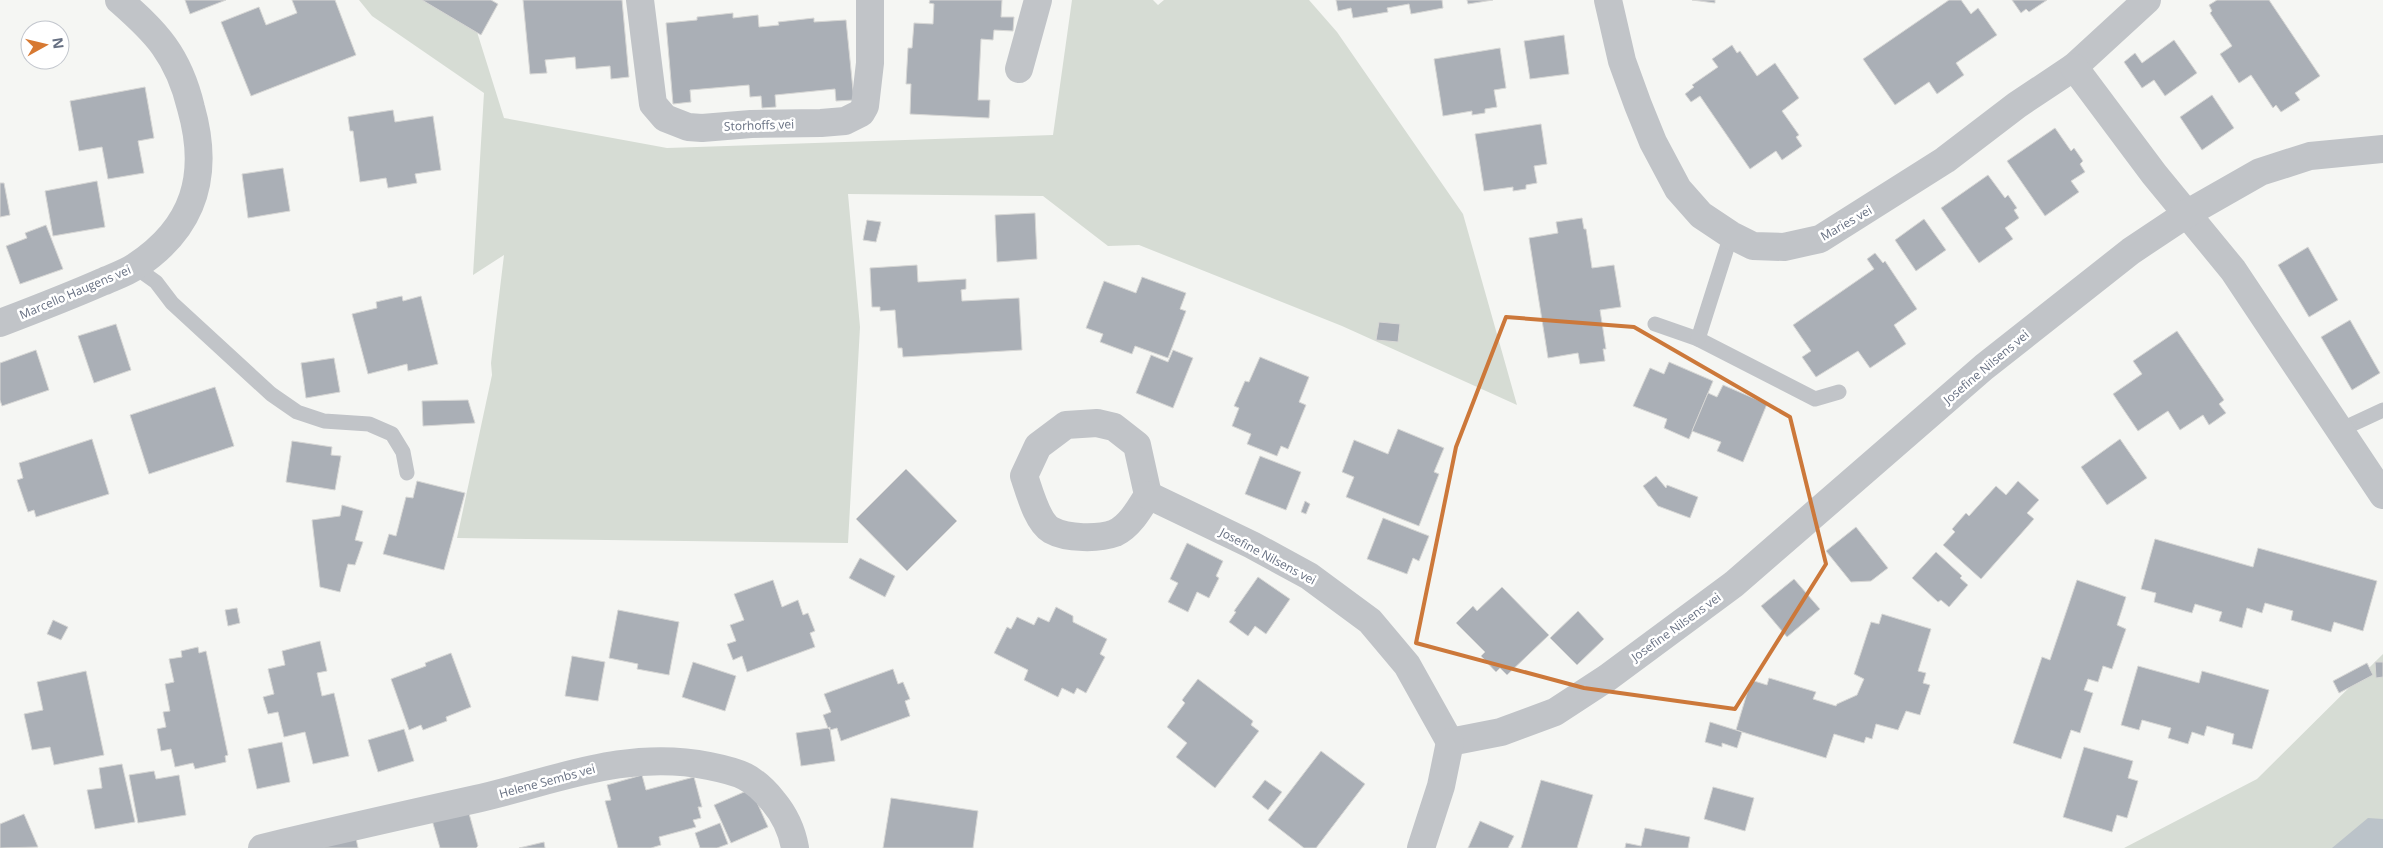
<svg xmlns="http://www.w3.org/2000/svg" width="2383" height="848" font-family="'Open Sans',sans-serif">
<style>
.green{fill:#d6dcd4}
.water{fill:#bbc3c9}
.building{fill:#aaafb6;stroke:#d7d7d5}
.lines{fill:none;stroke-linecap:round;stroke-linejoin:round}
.service{stroke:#c1c4c8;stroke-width:15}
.minor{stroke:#c1c4c8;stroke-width:28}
.marked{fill:none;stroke:#cc783a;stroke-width:4;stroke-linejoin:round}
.labels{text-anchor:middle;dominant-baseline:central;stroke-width:5;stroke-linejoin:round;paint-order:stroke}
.street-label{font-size:12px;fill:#677082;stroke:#fff}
</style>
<rect width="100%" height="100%" fill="#f5f6f3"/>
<g class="green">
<path d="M 359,0 L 467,0 L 504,118 L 667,148 L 1053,135 L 1072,0 L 1153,0 L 1158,5 L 1164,0 L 1309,0 L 1337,32 L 1463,214 L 1517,405 L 1342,326 L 1139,245 L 1108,246 L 1043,196 L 848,194 L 860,327 L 848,543 L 457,538 L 492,375 L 491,363 L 504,255 L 473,275 L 484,93 L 372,16 Z"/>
<path d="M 2383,654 L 2383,848 L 2124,848 L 2257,779 Z"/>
</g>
<path class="water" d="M 2368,818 L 2383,819 L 2383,848 L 2332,848 Z"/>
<g class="building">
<path d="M 185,0 L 226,0 L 190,14 Z"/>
<path d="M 292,0 L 335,0 L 356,55 L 251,96 L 221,22 L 259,7 L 266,25 L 297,13 Z"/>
<path d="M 422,0 L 491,0 L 498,4 L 481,35 Z"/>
<path d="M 523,0 L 622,0 L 629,77 L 611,79 L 610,66 L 576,69 L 575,57 L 545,60 L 547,73 L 530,74 Z"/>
<path d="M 930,0 L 1002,0 L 1001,17 L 1014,17 L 1013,31 L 994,30 L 993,40 L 981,39 L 978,100 L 990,100 L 989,118 L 910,114 L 911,84 L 906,84 L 908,48 L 912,48 L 914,23 L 933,24 L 934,4 L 929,3 Z"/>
<path d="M 1336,0 L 1442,0 L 1443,8 L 1411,14 L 1409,4 L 1387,8 L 1388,12 L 1353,18 L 1351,8 L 1338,11 Z"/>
<path d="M 1467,0 L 1493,0 L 1468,4 Z"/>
<path d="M 1692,0 L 1715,0 L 1715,3 Z"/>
<path d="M 1949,0 L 1961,0 L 1971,14 L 1978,8 L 1997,35 L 1956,63 L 1964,75 L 1937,94 L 1929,82 L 1895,105 L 1863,59 Z"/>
<path d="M 2012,0 L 2047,0 L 2029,12 L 2026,9 L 2021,13 Z"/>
<path d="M 2217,0 L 2269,0 L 2320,76 L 2295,93 L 2300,100 L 2281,112 L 2276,105 L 2273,108 L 2251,75 L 2239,83 L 2220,54 L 2232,46 L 2210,13 L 2212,11 L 2209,5 Z"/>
<path d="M 733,13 L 733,18 L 758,15 L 759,27 L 779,25 L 778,22 L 814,18 L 814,22 L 846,20 L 854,100 L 836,101 L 835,89 L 775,95 L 776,107 L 762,108 L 761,96 L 750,97 L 749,85 L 690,90 L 691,102 L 673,104 L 666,23 L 697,20 L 697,17 Z"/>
<path d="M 1564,35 L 1569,74 L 1530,79 L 1524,41 Z"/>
<path d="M 2174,40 L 2197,73 L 2165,96 L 2154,80 L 2142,88 L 2124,62 L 2135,53 L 2142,63 Z"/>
<path d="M 1732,45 L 1737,53 L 1740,51 L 1757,76 L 1775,63 L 1799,98 L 1782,111 L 1799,135 L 1796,137 L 1802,146 L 1782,160 L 1776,151 L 1750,169 L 1700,96 L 1691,102 L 1685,94 L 1694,87 L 1692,85 L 1718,67 L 1712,59 Z"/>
<path d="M 1500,48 L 1506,88 L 1494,90 L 1497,107 L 1485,109 L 1485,113 L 1472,115 L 1472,111 L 1443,116 L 1434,59 Z"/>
<path d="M 145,87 L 154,138 L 138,141 L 144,173 L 108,179 L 102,147 L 79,151 L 70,101 Z"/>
<path d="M 2212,95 L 2234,128 L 2202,150 L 2180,117 Z"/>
<path d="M 393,110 L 395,122 L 433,116 L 441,170 L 415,174 L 417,183 L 388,188 L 386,178 L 360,182 L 353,131 L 350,131 L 348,117 Z"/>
<path d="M 1541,124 L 1547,164 L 1534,166 L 1537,183 L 1526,185 L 1526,189 L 1513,191 L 1513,187 L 1484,191 L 1475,134 Z"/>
<path d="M 2055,128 L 2071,151 L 2074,148 L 2083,161 L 2080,164 L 2085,172 L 2071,181 L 2079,192 L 2045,216 L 2007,161 Z"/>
<path d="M 283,168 L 290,211 L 248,218 L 242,174 Z"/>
<path d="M 1988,175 L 2005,198 L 2008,195 L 2017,208 L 2014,210 L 2019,218 L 2005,228 L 2013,239 L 1979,263 L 1941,208 Z"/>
<path d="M 97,181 L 105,227 L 53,236 L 45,191 Z"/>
<path d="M 0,183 L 4,183 L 10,215 L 0,217 Z"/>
<path d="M 1035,213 L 1037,259 L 997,262 L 995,215 Z"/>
<path d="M 1582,218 L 1584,229 L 1586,229 L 1592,268 L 1614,265 L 1621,307 L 1600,310 L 1606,349 L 1603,349 L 1605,361 L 1580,364 L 1578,353 L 1548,358 L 1529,238 L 1558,233 L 1556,222 Z"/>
<path d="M 1924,219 L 1946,250 L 1916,271 L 1895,240 Z"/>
<path d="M 867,220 L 881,222 L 876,242 L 863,240 Z"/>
<path d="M 46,225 L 63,269 L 20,284 L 6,246 L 27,238 L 25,233 Z"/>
<path d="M 2308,247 L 2338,300 L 2309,317 L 2278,265 Z"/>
<path d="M 1875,253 L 1883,263 L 1885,261 L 1917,309 L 1894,325 L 1906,344 L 1870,368 L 1858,351 L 1816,377 L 1802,357 L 1811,351 L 1793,325 L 1874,269 L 1867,259 Z"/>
<path d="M 917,265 L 918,282 L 966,279 L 966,289 L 961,290 L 962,301 L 1019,298 L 1022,350 L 903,357 L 902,348 L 898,348 L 895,310 L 880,311 L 880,307 L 872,307 L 870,268 Z"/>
<path d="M 1142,277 L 1186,293 L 1180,309 L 1186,311 L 1168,358 L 1135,346 L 1132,354 L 1100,342 L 1103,334 L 1086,328 L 1104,281 L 1136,293 Z"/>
<path d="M 402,296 L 403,301 L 421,296 L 438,364 L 408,371 L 407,364 L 368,374 L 352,314 L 377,308 L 376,302 Z"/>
<path d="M 2350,320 L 2380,373 L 2352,390 L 2321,337 Z"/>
<path d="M 1379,322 L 1400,324 L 1398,342 L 1376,340 Z"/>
<path d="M 116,324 L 131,370 L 94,383 L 78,336 Z"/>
<path d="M 2177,331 L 2224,400 L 2219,404 L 2226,413 L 2209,425 L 2203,415 L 2180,430 L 2168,411 L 2138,431 L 2113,394 L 2142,374 L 2133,361 Z"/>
<path d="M 36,350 L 49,390 L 2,406 L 0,400 L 0,363 Z"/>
<path d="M 1173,350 L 1193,358 L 1173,408 L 1136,393 L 1151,355 L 1168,362 Z"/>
<path d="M 1260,357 L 1309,377 L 1299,402 L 1306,405 L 1288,449 L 1281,446 L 1277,456 L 1247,444 L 1251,434 L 1232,426 L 1239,408 L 1234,406 L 1245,381 L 1249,382 Z"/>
<path d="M 334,358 L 340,392 L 306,398 L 301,363 Z"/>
<path d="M 1669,362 L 1713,381 L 1689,439 L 1664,428 L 1667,419 L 1633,406 L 1650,368 L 1664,374 Z"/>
<path d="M 1723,385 L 1767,404 L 1743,462 L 1717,451 L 1721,442 L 1692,431 L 1708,393 L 1717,397 Z"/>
<path d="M 215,387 L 234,446 L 149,474 L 130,415 Z"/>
<path d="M 468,400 L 475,423 L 423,426 L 422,401 Z"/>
<path d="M 1398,429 L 1444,448 L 1434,472 L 1439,474 L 1419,526 L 1346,497 L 1354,477 L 1342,472 L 1354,440 L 1388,454 Z"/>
<path d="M 92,439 L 109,494 L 36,517 L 34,510 L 28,512 L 17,480 L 23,478 L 19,463 Z"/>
<path d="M 2120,439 L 2147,478 L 2107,505 L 2081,467 Z"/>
<path d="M 292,441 L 332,447 L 331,455 L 341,456 L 335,490 L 286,482 Z"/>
<path d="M 1260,456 L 1301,472 L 1286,510 L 1245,494 Z"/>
<path d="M 906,469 L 957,521 L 907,571 L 856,519 Z"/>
<path d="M 1656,476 L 1666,488 L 1667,485 L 1698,497 L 1690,518 L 1658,506 L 1643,486 Z"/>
<path d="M 417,481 L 465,493 L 444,570 L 383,554 L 389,534 L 396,536 L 406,497 L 413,498 Z"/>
<path d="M 2018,481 L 2039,500 L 2027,513 L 2034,519 L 1981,579 L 1943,545 L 1955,532 L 1952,529 L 1966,513 L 1969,516 L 1996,486 L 2006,495 Z"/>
<path d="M 1305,501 L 1310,504 L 1306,514 L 1301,512 Z"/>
<path d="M 342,505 L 363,511 L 355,540 L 363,542 L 355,565 L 348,564 L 340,592 L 320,587 L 312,520 L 340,516 Z"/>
<path d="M 1383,518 L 1429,536 L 1419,561 L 1413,558 L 1407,574 L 1367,559 Z"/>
<path d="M 1856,527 L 1888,568 L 1871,581 L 1851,582 L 1826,551 Z"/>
<path d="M 2155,539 L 2253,567 L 2258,548 L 2377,581 L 2363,631 L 2334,622 L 2331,632 L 2291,620 L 2293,611 L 2265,603 L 2262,613 L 2247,608 L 2242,628 L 2219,621 L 2222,612 L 2195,604 L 2192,613 L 2154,602 L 2156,593 L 2141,589 Z"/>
<path d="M 1187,543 L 1223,561 L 1216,576 L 1219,578 L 1209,598 L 1197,592 L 1188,612 L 1168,602 L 1178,583 L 1170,579 Z"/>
<path d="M 1936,552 L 1962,576 L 1960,578 L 1968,585 L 1949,607 L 1941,600 L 1938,602 L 1912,578 Z"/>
<path d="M 860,558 L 895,576 L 885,597 L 849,578 Z"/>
<path d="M 1258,577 L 1290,599 L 1266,634 L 1255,626 L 1248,636 L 1229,622 L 1236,612 L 1234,611 Z"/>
<path d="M 1794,579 L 1820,609 L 1787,637 L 1761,606 Z"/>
<path d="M 773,580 L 782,607 L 798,600 L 803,615 L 808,613 L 815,631 L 810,633 L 815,647 L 747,672 L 742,656 L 733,660 L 727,644 L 736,641 L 730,625 L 744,620 L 734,594 Z"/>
<path d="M 2077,580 L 2126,597 L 2117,625 L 2126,629 L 2112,669 L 2103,666 L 2098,682 L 2088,679 L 2084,690 L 2093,693 L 2080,733 L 2071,730 L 2061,759 L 2013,743 L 2042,657 L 2050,660 Z"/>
<path d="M 1502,587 L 1549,635 L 1507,675 L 1500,668 L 1496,672 L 1481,656 L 1485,652 L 1456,623 L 1473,606 L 1477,611 Z"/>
<path d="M 1056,607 L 1073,616 L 1073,622 L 1107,639 L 1100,654 L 1105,657 L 1086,693 L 1077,688 L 1074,694 L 1062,688 L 1058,697 L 1024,680 L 1028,670 L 994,653 L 1007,627 L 1011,629 L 1017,617 L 1034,625 L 1038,617 L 1049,622 Z"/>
<path d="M 237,608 L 240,623 L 228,626 L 225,610 Z"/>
<path d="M 618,610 L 679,622 L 669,675 L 637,669 L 638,664 L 609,658 Z"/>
<path d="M 1578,611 L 1604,639 L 1577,665 L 1550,638 Z"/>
<path d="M 1882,614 L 1931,629 L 1918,671 L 1926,673 L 1923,683 L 1930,685 L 1920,715 L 1906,711 L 1898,730 L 1876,724 L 1872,739 L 1866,737 L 1864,743 L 1834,734 L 1826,758 L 1736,730 L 1751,680 L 1767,685 L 1769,678 L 1816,692 L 1813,699 L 1836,706 L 1837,704 L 1857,695 L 1864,679 L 1854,674 L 1871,622 L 1879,624 Z"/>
<path d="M 53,620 L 68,627 L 61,640 L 47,634 Z"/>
<path d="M 320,641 L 327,671 L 317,673 L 322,696 L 334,693 L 349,756 L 313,764 L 305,732 L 284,737 L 278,712 L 268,714 L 263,697 L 274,694 L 268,669 L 285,665 L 282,651 Z"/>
<path d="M 198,647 L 199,653 L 206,651 L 228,755 L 225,756 L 226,762 L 195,769 L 193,763 L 175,767 L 171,749 L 161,751 L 157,729 L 166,727 L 163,712 L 170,711 L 165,684 L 174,682 L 169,659 L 182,657 L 181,651 Z"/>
<path d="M 451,653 L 471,707 L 446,717 L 447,721 L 423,730 L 421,725 L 409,730 L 391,679 L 426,666 L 425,663 Z"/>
<path d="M 572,656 L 605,662 L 598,701 L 565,696 Z"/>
<path d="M 693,662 L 736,676 L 725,711 L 682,697 Z"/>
<path d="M 2375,662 L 2383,662 L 2383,677 L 2376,678 Z"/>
<path d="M 2367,663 L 2373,675 L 2339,693 L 2333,681 Z"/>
<path d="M 2138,666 L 2199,683 L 2202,671 L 2269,690 L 2252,749 L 2232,744 L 2234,734 L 2207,726 L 2204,736 L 2192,732 L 2188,744 L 2168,738 L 2171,728 L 2142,720 L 2139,730 L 2121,725 Z"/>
<path d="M 893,669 L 898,684 L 903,682 L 910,699 L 905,701 L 910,716 L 841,741 L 837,728 L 830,730 L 830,727 L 828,728 L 823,715 L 831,712 L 824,694 Z"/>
<path d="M 86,671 L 104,755 L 54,765 L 50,747 L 32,750 L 24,714 L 43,710 L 37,682 Z"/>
<path d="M 1198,679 L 1253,721 L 1251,725 L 1259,731 L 1215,788 L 1176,757 L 1187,743 L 1167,727 L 1185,703 L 1182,700 Z"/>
<path d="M 1710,722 L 1742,732 L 1737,748 L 1722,743 L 1722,747 L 1705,742 Z"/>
<path d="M 828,728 L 830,730 L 835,761 L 801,766 L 796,733 Z"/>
<path d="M 404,729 L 414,761 L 378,772 L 368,740 Z"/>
<path d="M 282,742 L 290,782 L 257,789 L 248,749 Z"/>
<path d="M 2084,747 L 2133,761 L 2128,778 L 2138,781 L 2127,818 L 2117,815 L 2112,832 L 2063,817 Z"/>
<path d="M 1321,751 L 1365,784 L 1316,848 L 1304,848 L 1268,820 Z"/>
<path d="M 122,764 L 135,822 L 95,829 L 87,790 L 102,788 L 99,768 Z"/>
<path d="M 154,771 L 156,779 L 179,775 L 186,815 L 138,823 L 129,775 Z"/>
<path d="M 642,775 L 646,790 L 694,777 L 702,807 L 698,807 L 701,818 L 693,820 L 696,827 L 659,837 L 661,845 L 651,848 L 618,848 L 605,801 L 611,800 L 607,785 Z"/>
<path d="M 1265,780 L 1282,792 L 1268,810 L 1252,797 Z"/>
<path d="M 1541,780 L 1593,795 L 1577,848 L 1521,848 Z"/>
<path d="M 1713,787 L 1754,798 L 1745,831 L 1704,819 Z"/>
<path d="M 751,789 L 768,827 L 731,843 L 714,805 Z"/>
<path d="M 891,798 L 978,811 L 973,848 L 883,848 Z"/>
<path d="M 468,810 L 478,846 L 476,848 L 440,848 L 432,820 Z"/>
<path d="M 24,814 L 38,847 L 0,848 L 0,824 Z"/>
<path d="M 1480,821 L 1514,836 L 1508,848 L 1468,848 Z"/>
<path d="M 720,823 L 728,844 L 717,848 L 700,848 L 695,833 Z"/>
<path d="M 1645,828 L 1690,837 L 1688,848 L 1625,848 L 1626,843 L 1641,846 Z"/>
<path d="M 356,838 L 358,848 L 320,848 Z"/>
<path d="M 544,842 L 545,848 L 519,848 Z"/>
</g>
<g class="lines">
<g class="service">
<path d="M 135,267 L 156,282 L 172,303 L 271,394 L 297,412 L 324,421 L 369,424 L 392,434 L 403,452 L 407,473"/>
<path d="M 1655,324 L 1698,339 L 1815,399 L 1839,392"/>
<path d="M 1698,339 L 1731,235"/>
<path d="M 2340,430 L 2383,410"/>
</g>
<g class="minor">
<path d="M 640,0 L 653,104 L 665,118 L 688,127 L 702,128 L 751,124 L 821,123 L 845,121 L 861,113 L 865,106 L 870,63 L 870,0"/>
<path d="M 1608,0 L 1622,61 L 1638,105 L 1653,142 L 1678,189 L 1701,215 L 1731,235 L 1753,246 L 1784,247 L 1820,239 L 1945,160 L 2017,105 L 2074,67 L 2147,0"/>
<path d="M 2074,67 L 2154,174 L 2233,270 L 2383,495"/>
<path d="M 1019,69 L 1038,0"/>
<path d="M 0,323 C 34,310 68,297 102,282 C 113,277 126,273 136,266 C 195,227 210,175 191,108 C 186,87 177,64 164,46 C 152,29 135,14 119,0"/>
<path d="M 1097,423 L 1114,427 L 1137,445 L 1148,495 C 1140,508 1130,526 1115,533 C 1099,539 1067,539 1051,530 C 1037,522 1029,490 1024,476 L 1038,446 L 1066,425 Z"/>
<path d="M 1148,495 L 1252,545 L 1309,576 L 1370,621 L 1407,665 L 1450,742 L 1501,732 L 1555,712 L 1607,678 L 1734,584 L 1984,367 L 2131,251 L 2188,213 L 2260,172 L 2310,156 L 2383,149"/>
<path d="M 262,848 C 333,831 404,815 476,799 C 555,781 626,749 709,766 C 739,772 753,776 773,801 C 784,814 792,831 795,848"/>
<path d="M 1421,848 L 1441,786 L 1450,742"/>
</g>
</g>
<path class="marked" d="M 1506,317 L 1634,327 L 1790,417 L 1826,564 L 1735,709 L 1584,688 L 1416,643 L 1456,447 Z"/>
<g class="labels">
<g class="street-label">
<text transform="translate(759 125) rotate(-2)">Storhoffs vei</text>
<text transform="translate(1846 223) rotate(-30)">Maries vei</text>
<text transform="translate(75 292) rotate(-23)">Marcello Haugens vei</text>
<text transform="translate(1986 367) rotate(-40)">Josefine Nilsens vei</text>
<text transform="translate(1268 556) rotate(28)">Josefine Nilsens vei</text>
<text transform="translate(1676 627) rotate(-36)">Josefine Nilsens vei</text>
<text transform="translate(547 781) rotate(-15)">Helene Sembs vei</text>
</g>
</g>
<g transform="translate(45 45) rotate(82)"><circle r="24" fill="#ffffff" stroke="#c2c6cd"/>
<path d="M0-4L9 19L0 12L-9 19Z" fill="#d77932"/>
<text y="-8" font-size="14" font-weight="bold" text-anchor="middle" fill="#677082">N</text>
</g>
</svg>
